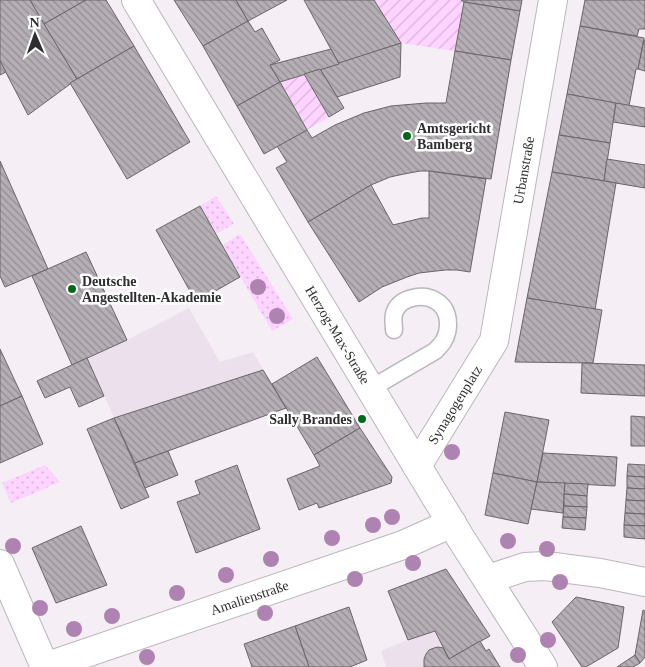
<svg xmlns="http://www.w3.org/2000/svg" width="645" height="667" font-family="'Times New Roman',serif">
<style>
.built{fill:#ece0ec}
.grass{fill:url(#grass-dots)}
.garden{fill:url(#garden-furrows)}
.building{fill:url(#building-back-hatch);stroke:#6a656a}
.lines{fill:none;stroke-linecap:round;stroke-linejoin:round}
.lane-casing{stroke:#bcb6bc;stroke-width:19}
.street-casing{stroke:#bcb6bc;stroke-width:30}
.lane{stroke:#fff;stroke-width:16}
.street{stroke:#fff;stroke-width:28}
.tree{fill:#ae83b1}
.poi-dot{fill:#006a19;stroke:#fffeff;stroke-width:2}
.labels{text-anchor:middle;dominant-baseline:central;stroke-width:5;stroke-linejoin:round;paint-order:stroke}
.poi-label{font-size:14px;font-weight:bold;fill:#2f2d2f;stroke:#fffeff;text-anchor:start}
.street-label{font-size:14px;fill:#2f2d2f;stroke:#fffeff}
</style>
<defs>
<pattern id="grass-dots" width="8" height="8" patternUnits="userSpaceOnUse" patternTransform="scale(1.25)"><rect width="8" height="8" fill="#fdd3ff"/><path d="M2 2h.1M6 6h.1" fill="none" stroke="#d9b5db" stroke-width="1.8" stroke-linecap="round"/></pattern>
<pattern id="garden-furrows" width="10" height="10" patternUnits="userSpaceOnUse" patternTransform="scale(1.25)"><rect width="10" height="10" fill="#fdd3ff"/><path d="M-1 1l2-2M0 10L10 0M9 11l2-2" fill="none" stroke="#d9b5db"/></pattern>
<pattern id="building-back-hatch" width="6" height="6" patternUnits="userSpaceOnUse" patternTransform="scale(1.25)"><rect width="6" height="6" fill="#b5afb5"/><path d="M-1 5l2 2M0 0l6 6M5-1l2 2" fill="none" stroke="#948f94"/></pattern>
</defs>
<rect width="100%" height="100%" fill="#f5eef5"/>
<g class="built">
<path d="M 189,308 L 220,362 L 253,352 L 286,408 L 135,463 L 87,359 L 127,340 Z"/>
<path d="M 446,569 L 490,636 L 480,642 L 486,651 L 489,649 L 500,667 L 386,667 L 381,651 L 407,640 L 388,591 Z"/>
</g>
<g class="grass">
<path d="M 216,196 L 234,224 L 216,234 L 200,206 Z"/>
<path d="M 240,234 L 293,319 L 272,331 L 222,245 Z"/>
<path d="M 45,465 L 60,482 L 11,503 L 2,483 Z"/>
</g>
<g class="garden">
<path d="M 374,0 L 461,0 L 464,2 L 455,51 L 401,43 Z"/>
<path d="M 304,74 L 329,117 L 307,130 L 280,82 Z"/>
</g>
<g class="building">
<path d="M 0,0 L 30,0 L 77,79 L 28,115 L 0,61 Z"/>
<path d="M 30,0 L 86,0 L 44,24 Z"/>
<path d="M 86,0 L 106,0 L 134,46 L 77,79 L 44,24 Z"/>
<path d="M 174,0 L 236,0 L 248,21 L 203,46 Z"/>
<path d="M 236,0 L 287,0 L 248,21 Z"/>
<path d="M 304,0 L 374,0 L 401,43 L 339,64 Z"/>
<path d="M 461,0 L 522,0 L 520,11 L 464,2 Z"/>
<path d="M 585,0 L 645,0 L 645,29 L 639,29 L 637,36 L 580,26 Z"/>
<path d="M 464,2 L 520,11 L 511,60 L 455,51 Z"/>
<path d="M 248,21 L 255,32 L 262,28 L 280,60 L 270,65 L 280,82 L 237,106 L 203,46 Z"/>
<path d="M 580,26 L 644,38 L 638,69 L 636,69 L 629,106 L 567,94 Z"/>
<path d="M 644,40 L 645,40 L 645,71 L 638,69 Z"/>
<path d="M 401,43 L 400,77 L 337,97 L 320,69 Z"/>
<path d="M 134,46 L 190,142 L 127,179 L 70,83 Z"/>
<path d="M 331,49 L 339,64 L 280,82 L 270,65 Z"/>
<path d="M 455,51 L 511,60 L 491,179 L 429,171 L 420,171 L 404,174 L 390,177 L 371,185 L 308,222 L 276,168 L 287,162 L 277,146 L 307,130 L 312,138 L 335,125 L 364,113 L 391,106 L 426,103 L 446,103 Z"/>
<path d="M 0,61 L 6,72 L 0,75 Z"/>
<path d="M 320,69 L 344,108 L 329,117 L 304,74 Z"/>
<path d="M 280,82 L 307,130 L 264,154 L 237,106 Z"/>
<path d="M 567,94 L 616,103 L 610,143 L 559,135 Z"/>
<path d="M 616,103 L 645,108 L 645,127 L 613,122 Z"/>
<path d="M 559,135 L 610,143 L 604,181 L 552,172 Z"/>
<path d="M 607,159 L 645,165 L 645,188 L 604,181 Z"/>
<path d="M 0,161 L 48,269 L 5,287 L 0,276 Z"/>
<path d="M 429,171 L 486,179 L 470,272 L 457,270 L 445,270 L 419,273 L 407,277 L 382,287 L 359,302 L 308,222 L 371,185 L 393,225 L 422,218 L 429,218 Z"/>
<path d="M 552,172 L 616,183 L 595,310 L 527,298 Z"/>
<path d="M 200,206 L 240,277 L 196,302 L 156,230 Z"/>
<path d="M 86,252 L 127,340 L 72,365 L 32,276 Z"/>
<path d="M 527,298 L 602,310 L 593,363 L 515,362 Z"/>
<path d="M 0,349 L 22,396 L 0,406 Z"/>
<path d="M 317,357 L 360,428 L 314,455 L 272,384 Z"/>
<path d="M 87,358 L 104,396 L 79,407 L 70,387 L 45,398 L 37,381 Z"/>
<path d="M 582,363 L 645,365 L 645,396 L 581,393 Z"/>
<path d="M 263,370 L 286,408 L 135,463 L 114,418 Z"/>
<path d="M 22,396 L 43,444 L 0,463 L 0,406 Z"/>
<path d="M 505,412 L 549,420 L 537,482 L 493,473 Z"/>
<path d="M 631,416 L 645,417 L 645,446 L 631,446 Z"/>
<path d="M 114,418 L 149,497 L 121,509 L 87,429 Z"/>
<path d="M 360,428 L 392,477 L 391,483 L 319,508 L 317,503 L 299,510 L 287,479 L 320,466 L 314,455 Z"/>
<path d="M 168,451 L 178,475 L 145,488 L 135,463 Z"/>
<path d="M 543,453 L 617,457 L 615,486 L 537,482 Z"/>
<path d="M 628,464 L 645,465 L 645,477 L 627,476 Z"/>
<path d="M 237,465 L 260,529 L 196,553 L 177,502 L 200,494 L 195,481 Z"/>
<path d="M 493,473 L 537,482 L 528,524 L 485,515 Z"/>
<path d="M 627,476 L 645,477 L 645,489 L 627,488 Z"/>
<path d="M 537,482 L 565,483 L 563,513 L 531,509 Z"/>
<path d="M 565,483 L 588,484 L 587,496 L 564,494 Z"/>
<path d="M 627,488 L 645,489 L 645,501 L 626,500 Z"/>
<path d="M 564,494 L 587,496 L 587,507 L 564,506 Z"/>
<path d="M 626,500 L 645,501 L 645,514 L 625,513 Z"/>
<path d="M 564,506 L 587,507 L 586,518 L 563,517 Z"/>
<path d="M 625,513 L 645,514 L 645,526 L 624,525 Z"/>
<path d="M 563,517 L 586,518 L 585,530 L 562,528 Z"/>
<path d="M 624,525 L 645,526 L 645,539 L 624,537 Z"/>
<path d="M 81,526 L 107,585 L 56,603 L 32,548 Z"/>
<path d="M 446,569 L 490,636 L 449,659 L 435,631 L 408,640 L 388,591 Z"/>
<path d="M 576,597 L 624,607 L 618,648 L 586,667 L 582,667 L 552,622 Z"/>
<path d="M 349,607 L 367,660 L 350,667 L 309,667 L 295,626 Z"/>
<path d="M 643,610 L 645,611 L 645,657 L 640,663 L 635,655 Z"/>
<path d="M 295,626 L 309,667 L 252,667 L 244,644 Z"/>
<path d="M 480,641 L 486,651 L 489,649 L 500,667 L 424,667 L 424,659 L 426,654 L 429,650 L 434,648 L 438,647 L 443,648 L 449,659 Z"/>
<path d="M 635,655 L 640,663 L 633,667 L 617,667 Z"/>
</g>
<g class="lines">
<g class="lane-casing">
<path id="lane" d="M 370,389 L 435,351 C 438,348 441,345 443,342 C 451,329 450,309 436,301 C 424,293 401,297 395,311 C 392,317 394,324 394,330"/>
</g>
<g class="street-casing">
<g id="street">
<path id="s1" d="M 136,0 L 417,466 L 460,537 L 543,667"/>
<path id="s2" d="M 417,466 L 494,341 L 553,0"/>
<path d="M 0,564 L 45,667"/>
<path d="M 488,579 L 525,567 L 546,566 L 600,573 L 645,582"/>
<path id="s3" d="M 45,667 L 403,545 L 452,523"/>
</g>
</g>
<use href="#lane" class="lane"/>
<use href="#street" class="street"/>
</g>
<g class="tree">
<circle cx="258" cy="287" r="8"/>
<circle cx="277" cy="316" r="8"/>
<circle cx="452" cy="452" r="8"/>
<circle cx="392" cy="517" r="8"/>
<circle cx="373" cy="525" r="8"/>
<circle cx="332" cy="538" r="8"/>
<circle cx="508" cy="541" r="8"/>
<circle cx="13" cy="546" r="8"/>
<circle cx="547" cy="549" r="8"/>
<circle cx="271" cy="559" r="8"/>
<circle cx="413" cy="563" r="8"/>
<circle cx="226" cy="575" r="8"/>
<circle cx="355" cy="579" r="8"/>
<circle cx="560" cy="582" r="8"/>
<circle cx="177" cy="593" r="8"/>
<circle cx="40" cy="608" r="8"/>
<circle cx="265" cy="613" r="8"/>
<circle cx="112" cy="616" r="8"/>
<circle cx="74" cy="629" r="8"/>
<circle cx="548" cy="640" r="8"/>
<circle cx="518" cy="655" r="8"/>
<circle cx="147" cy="657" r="8"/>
</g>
<g class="poi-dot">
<circle cx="407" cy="136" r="5"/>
<circle cx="72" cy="289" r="5"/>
<circle cx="362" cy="419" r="5"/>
</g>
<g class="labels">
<g class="poi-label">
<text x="417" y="128">Amtsgericht<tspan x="417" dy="16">Bamberg</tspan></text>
<text x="82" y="281">Deutsche<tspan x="82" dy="16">Angestellten-Akademie</tspan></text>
<text x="352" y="419" text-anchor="end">Sally Brandes</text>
</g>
<g class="street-label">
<text stroke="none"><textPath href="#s2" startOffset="320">Urbanstraße</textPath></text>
<text stroke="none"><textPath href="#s1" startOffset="391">Herzog-Max-Straße</textPath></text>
<text stroke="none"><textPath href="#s2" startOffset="72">Synagogenplatz</textPath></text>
<text stroke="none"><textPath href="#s3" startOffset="216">Amalienstraße</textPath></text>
</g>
</g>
<g transform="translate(35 35) rotate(358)" stroke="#fffeff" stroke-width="4" paint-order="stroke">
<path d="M0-4L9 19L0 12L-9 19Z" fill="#2f2d2f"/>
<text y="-8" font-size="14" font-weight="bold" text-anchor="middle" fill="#2f2d2f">N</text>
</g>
</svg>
